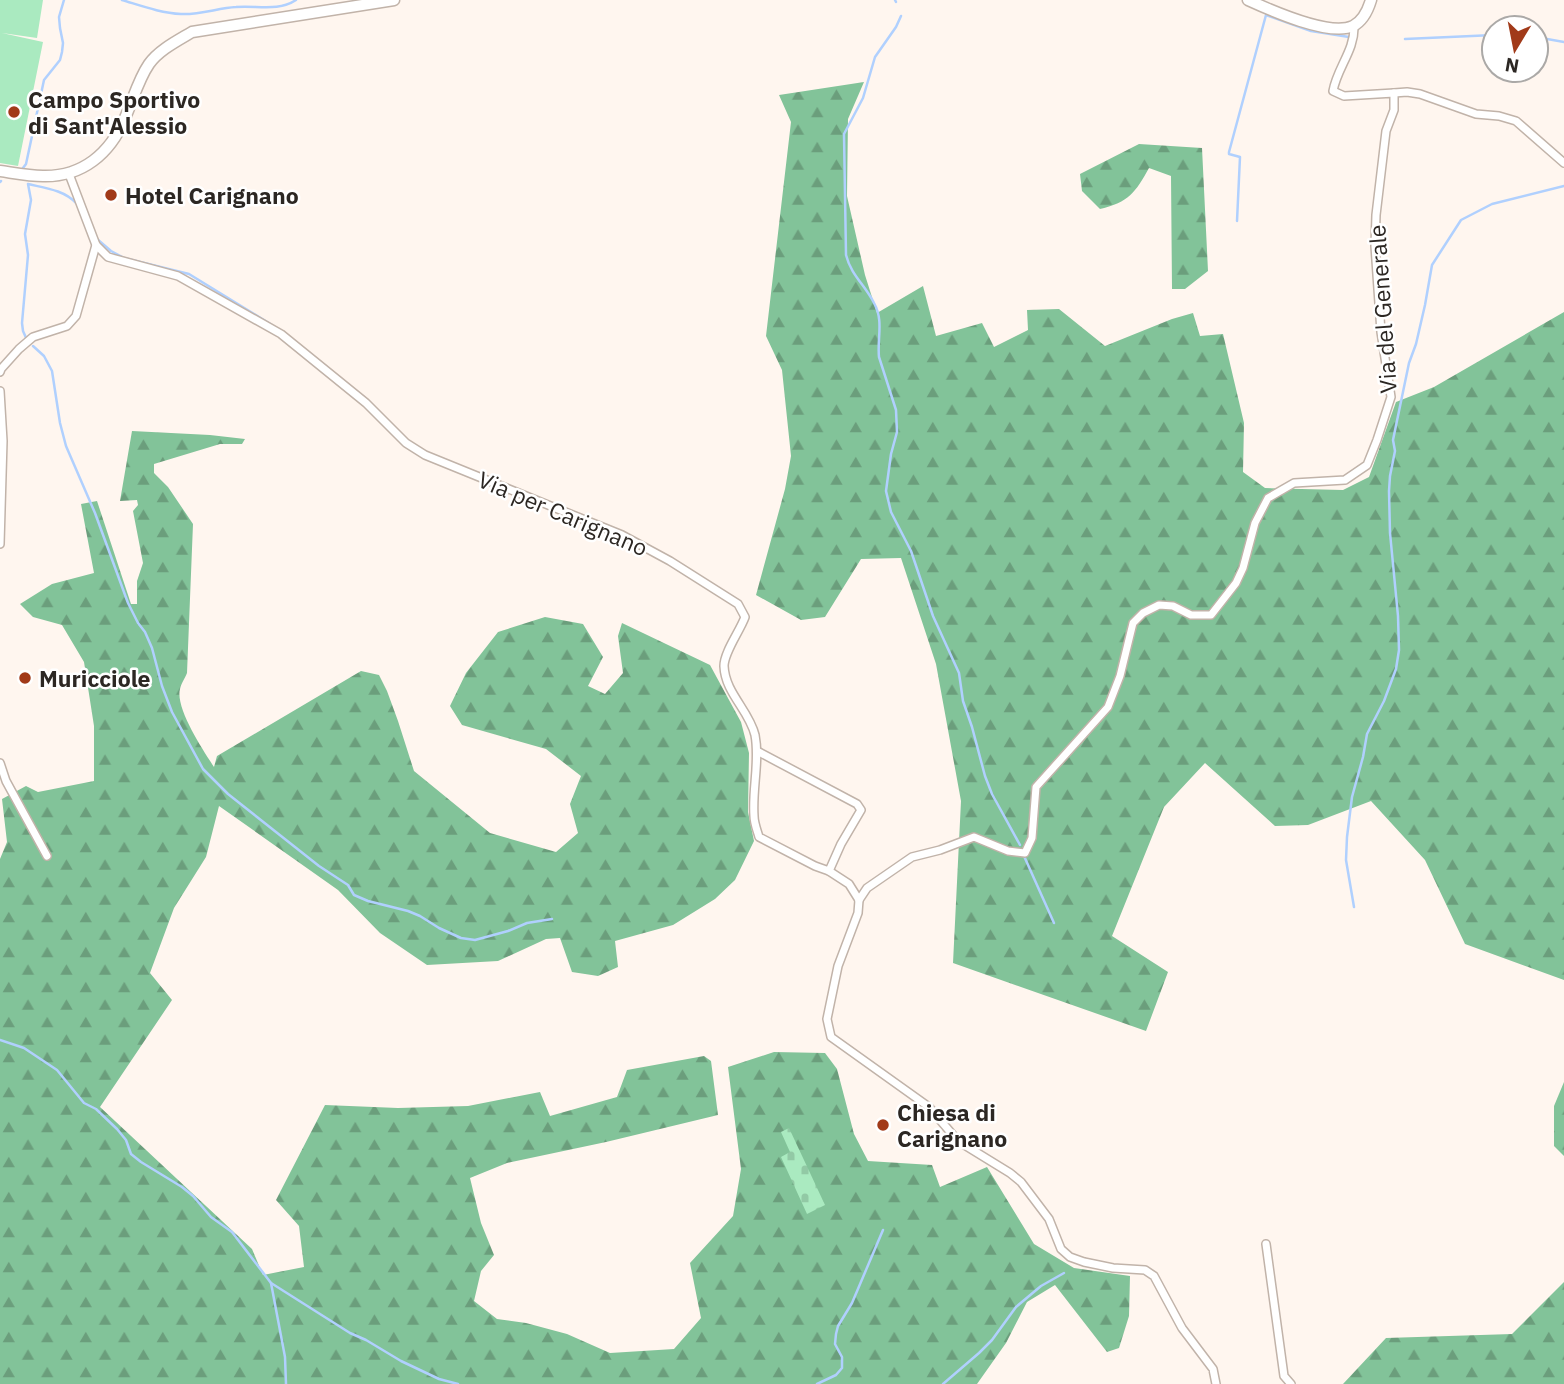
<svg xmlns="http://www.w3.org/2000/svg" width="1564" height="1384" font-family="'IBM Plex Sans',sans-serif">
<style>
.forest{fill:url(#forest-firs)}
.cemetery{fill:url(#cemetery-stones)}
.pitch{fill:#aaeac0}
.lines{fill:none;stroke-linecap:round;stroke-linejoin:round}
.stream{stroke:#b0d0fe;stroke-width:2.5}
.street-casing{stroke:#c1b3a9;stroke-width:10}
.secondary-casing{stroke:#c1b3a9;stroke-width:13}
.street{stroke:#fff;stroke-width:7}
.secondary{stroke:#fff;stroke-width:10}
.poi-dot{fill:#a13a19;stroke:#fff;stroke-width:2.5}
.labels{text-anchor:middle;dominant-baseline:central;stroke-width:5;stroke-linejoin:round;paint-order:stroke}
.poi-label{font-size:23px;font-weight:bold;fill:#2c2723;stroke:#fff;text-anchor:start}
.street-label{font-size:23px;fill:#2c2723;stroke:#fff}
</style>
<defs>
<pattern id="forest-firs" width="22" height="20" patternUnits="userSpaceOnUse" patternTransform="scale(1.75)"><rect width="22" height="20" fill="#82c399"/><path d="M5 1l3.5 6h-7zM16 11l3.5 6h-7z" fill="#6b9e7c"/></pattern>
<pattern id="cemetery-stones" width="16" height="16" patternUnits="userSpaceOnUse" patternTransform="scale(1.75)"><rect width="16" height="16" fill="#aaeac0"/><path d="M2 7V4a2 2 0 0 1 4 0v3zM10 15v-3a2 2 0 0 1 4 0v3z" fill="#92c9a5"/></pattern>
</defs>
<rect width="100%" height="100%" fill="#fff6ef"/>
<g class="forest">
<path d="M 864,82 L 848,119 L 847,196 L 865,275 L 877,313 L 923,286 L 936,336 L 982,323 L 994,347 L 1028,330 L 1027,310 L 1059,309 L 1105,346 L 1172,319 L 1193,313 L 1200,336 L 1223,334 L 1244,423 L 1243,472 L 1265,488 L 1343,490 L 1369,477 L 1396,402 L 1434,387 L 1564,312 L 1564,980 L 1465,944 L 1425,860 L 1371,801 L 1308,825 L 1275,826 L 1205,763 L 1164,807 L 1112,936 L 1168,972 L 1146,1031 L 953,963 L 961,801 L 936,664 L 901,558 L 861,559 L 825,617 L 801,620 L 756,595 L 785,489 L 791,456 L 782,370 L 766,336 L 791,122 L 779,95 Z"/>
<path d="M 1139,144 L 1202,148 L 1208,271 L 1185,289 L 1172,289 L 1171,176 L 1149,168 C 1135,193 1129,202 1100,209 L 1082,191 L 1080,174 Z"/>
<path d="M 132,431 L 210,435 L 245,439 L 242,444 L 220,444 L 154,464 L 154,473 L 168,487 L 193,524 L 187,673 C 185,678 181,684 180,689 C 175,708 203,750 214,767 L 217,756 L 361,671 L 379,675 L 387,691 L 398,721 L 414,771 L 490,833 L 556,852 L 578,833 L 570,804 L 581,776 L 546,749 L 462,725 L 450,706 L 466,673 L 498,632 L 545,617 L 583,624 L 603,657 L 588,686 L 605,694 L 623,673 L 618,636 L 622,623 L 710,665 L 741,722 L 749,753 L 748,812 L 754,841 L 735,880 L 715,899 L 673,925 L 615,941 L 618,967 L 598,976 L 572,972 L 560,938 L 546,939 L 498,961 L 427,965 L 380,933 L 338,890 L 219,806 L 206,857 L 174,908 L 150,973 L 172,1000 L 100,1107 L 252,1249 L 263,1275 L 304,1267 L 299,1226 L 276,1200 L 325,1105 L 398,1108 L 468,1106 L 540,1092 L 550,1116 L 617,1097 L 627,1070 L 704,1056 L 711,1061 L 718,1115 L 606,1142 L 507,1163 L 470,1178 L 481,1223 L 494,1255 L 481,1271 L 474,1301 L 497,1319 L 526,1323 L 567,1334 L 610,1353 L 674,1349 L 701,1318 L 690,1263 L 733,1216 L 741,1169 L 728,1067 L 774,1052 L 825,1053 L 837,1069 L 854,1134 L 868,1161 L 932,1165 L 940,1187 L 987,1167 L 1034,1244 L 1074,1268 L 1130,1276 L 1129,1316 L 1119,1348 L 1107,1352 L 1055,1285 L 1027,1302 L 1006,1343 L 977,1384 L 0,1384 L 0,859 L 7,842 L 2,799 L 26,786 L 38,792 L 94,781 L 94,726 L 84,662 L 62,625 L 33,617 L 20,604 L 52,584 L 94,573 L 81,504 L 97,501 L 131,604 L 137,604 L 137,581 L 143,563 L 133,511 L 138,505 L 137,500 L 120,501 Z"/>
<path d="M 1564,1082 L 1564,1156 L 1554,1146 L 1554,1106 Z"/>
<path d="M 1564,1282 L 1564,1384 L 1343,1384 L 1386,1338 L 1512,1334 Z"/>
</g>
<path class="cemetery" d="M 789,1128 L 825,1205 L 807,1214 L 781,1157 L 790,1152 L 781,1132 Z"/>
<path class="pitch" d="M 0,0 L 43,0 L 37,38 L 2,33 L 43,42 L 18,166 L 0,163 Z"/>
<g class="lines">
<g class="stream">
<path d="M 122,0 C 142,6 161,13 181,14 C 200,15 218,8 236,7 C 256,5 278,12 296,0"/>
<path d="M 895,0 L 896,2"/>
<path d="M 901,16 L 896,27 L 875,57 L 863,98 L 844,134 L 846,255 C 851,275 865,285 874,303 C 884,321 877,338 879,357 L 896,410 L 897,432 L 891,454 L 886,491 L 891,512 L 911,551 L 933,616 L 959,673 L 963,701 L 972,727 L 985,776 L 992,794 L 1020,845"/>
<path d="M 1536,37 L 1564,42"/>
<path d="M 1405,39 L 1494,35"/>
<path d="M 23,168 L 26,164 L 44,80 L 60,60 L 62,52 L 63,43 L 60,28 L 59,17 L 64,0"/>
<path d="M 0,182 L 1,181"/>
<path d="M 1237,221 L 1240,157 L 1229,154 L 1229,152 L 1266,15 L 1311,31 L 1349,37"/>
<path d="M 97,239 L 111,251 L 124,258 L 189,274 L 272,325"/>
<path d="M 27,340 L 23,331 L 22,323 L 28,255 L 25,234 L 31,200 L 28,184 C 45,188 64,190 76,203"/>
<path d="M 33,346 L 44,356 L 52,371 L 60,423 L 66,446 L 95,513 L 128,603 L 138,623 L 145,632 L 152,648 L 162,686 L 172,712 L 203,769 L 228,794 L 319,866 L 348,885 L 354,895 L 368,901 L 408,911 L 420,916 L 439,928 L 461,938 L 475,940 L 508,931 L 527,923 L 552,919"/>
<path d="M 1024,856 L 1054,923"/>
<path d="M 1354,907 L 1346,860 L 1347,837 L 1352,797 L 1363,757 L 1367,734 L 1384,701 L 1396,669 L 1399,650 L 1398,616 L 1390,533 L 1389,491 L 1390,476 L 1395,451 L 1393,440 L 1409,363 L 1416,344 L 1425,305 L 1432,265 L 1461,220 L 1492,204 L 1564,186"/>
<path d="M 0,1040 L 24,1048 L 57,1070 L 84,1103 L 96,1109 L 117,1129 L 126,1140 L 131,1154 L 141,1162 L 182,1187 L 193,1196 L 211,1217 L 232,1232 L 271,1283 L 350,1333 L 366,1340 L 401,1361 L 439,1379 L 458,1384"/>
<path d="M 271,1283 L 285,1357 L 286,1384"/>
<path d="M 817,1384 L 836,1375 L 842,1368 L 842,1357 L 835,1344 L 836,1334 L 838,1326 L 852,1303 L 883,1230"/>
<path d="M 943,1384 L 979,1353 L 992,1340 L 1016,1307 L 1041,1286 L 1064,1273"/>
</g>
<g class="street-casing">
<g id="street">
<path d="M 1394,93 L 1407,92 L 1420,94 L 1476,114 L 1499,116 L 1516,121 L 1564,163"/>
<path d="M 69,174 L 96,245 L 108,257 L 178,276 L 281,334 L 366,403 L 406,443 L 425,455 L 622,535 L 670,561 L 738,604 L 745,617 C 740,631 724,652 724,666 C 725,693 749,710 755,735 C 760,761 752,789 754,816 C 754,823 757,830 759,837 L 815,866 L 829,871 L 849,884 L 859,900 L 858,913 L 838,966 L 827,1019 L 831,1037 L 929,1107 L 958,1141 L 1010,1173 L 1021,1182 L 1049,1219 L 1061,1249 L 1070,1257 L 1084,1262 L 1113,1268 L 1145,1270 L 1154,1276 L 1182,1328 L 1213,1369 L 1216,1384"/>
<path d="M 0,372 L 1,369 L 19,349 L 33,337 L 67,326 L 76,316 L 96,245"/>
<path d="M 0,391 L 3,441 L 0,544"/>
<path d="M 757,751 L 857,804 L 861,810 L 841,844 L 829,871"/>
<path d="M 0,763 L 6,781 L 47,856"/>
<path d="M 859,900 L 867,888 L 912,857 L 940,850 L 974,837 L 1008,851 L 1025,853 L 1032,838 L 1036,787 L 1108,707 L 1120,676 L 1133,623 L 1143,613 L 1159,605 L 1173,606 L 1191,615 L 1211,615 L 1236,583 L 1243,568 L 1255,523 L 1268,498 L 1294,483 L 1345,480 L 1367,465 L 1377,440 L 1391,397 L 1381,332 L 1375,246 L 1376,215 L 1386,131 L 1394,110 L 1394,93 L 1344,96 L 1333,91 C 1337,68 1355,50 1354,26"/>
<path d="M 1266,1244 L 1284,1376 L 1291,1384"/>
</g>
</g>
<g class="secondary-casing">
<g id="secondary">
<path d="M 1248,0 C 1270,10 1330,37 1353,26 C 1363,21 1368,10 1371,0"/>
<path d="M 0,171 C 14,173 29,176 43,176 C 82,177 110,154 125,118 C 133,100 138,80 149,64 C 159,50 177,41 192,32 L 394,0"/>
</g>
</g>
<use href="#street" class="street"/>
<use href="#secondary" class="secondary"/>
</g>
<g class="poi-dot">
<circle cx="14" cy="112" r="7"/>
<circle cx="111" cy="195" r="7"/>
<circle cx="25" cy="678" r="7"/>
<circle cx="883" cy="1125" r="7"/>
</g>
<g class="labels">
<g class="poi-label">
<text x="28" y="99">Campo Sportivo<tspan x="28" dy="26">di Sant'Alessio</tspan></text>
<text x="125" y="195">Hotel Carignano</text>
<text x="39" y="678">Muricciole</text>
<text x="897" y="1112">Chiesa di<tspan x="897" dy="26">Carignano</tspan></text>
</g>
<g class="street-label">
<text transform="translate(1382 309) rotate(-94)">Via del Generale</text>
<text transform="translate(563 513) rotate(23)">Via per Carignano</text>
</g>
</g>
<g transform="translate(1515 49) rotate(190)"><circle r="33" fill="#ffffff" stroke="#aba9a7" stroke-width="2"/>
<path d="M0-5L12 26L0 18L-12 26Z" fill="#a13a19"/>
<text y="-10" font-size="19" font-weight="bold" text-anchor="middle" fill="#2c2723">N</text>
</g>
</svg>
